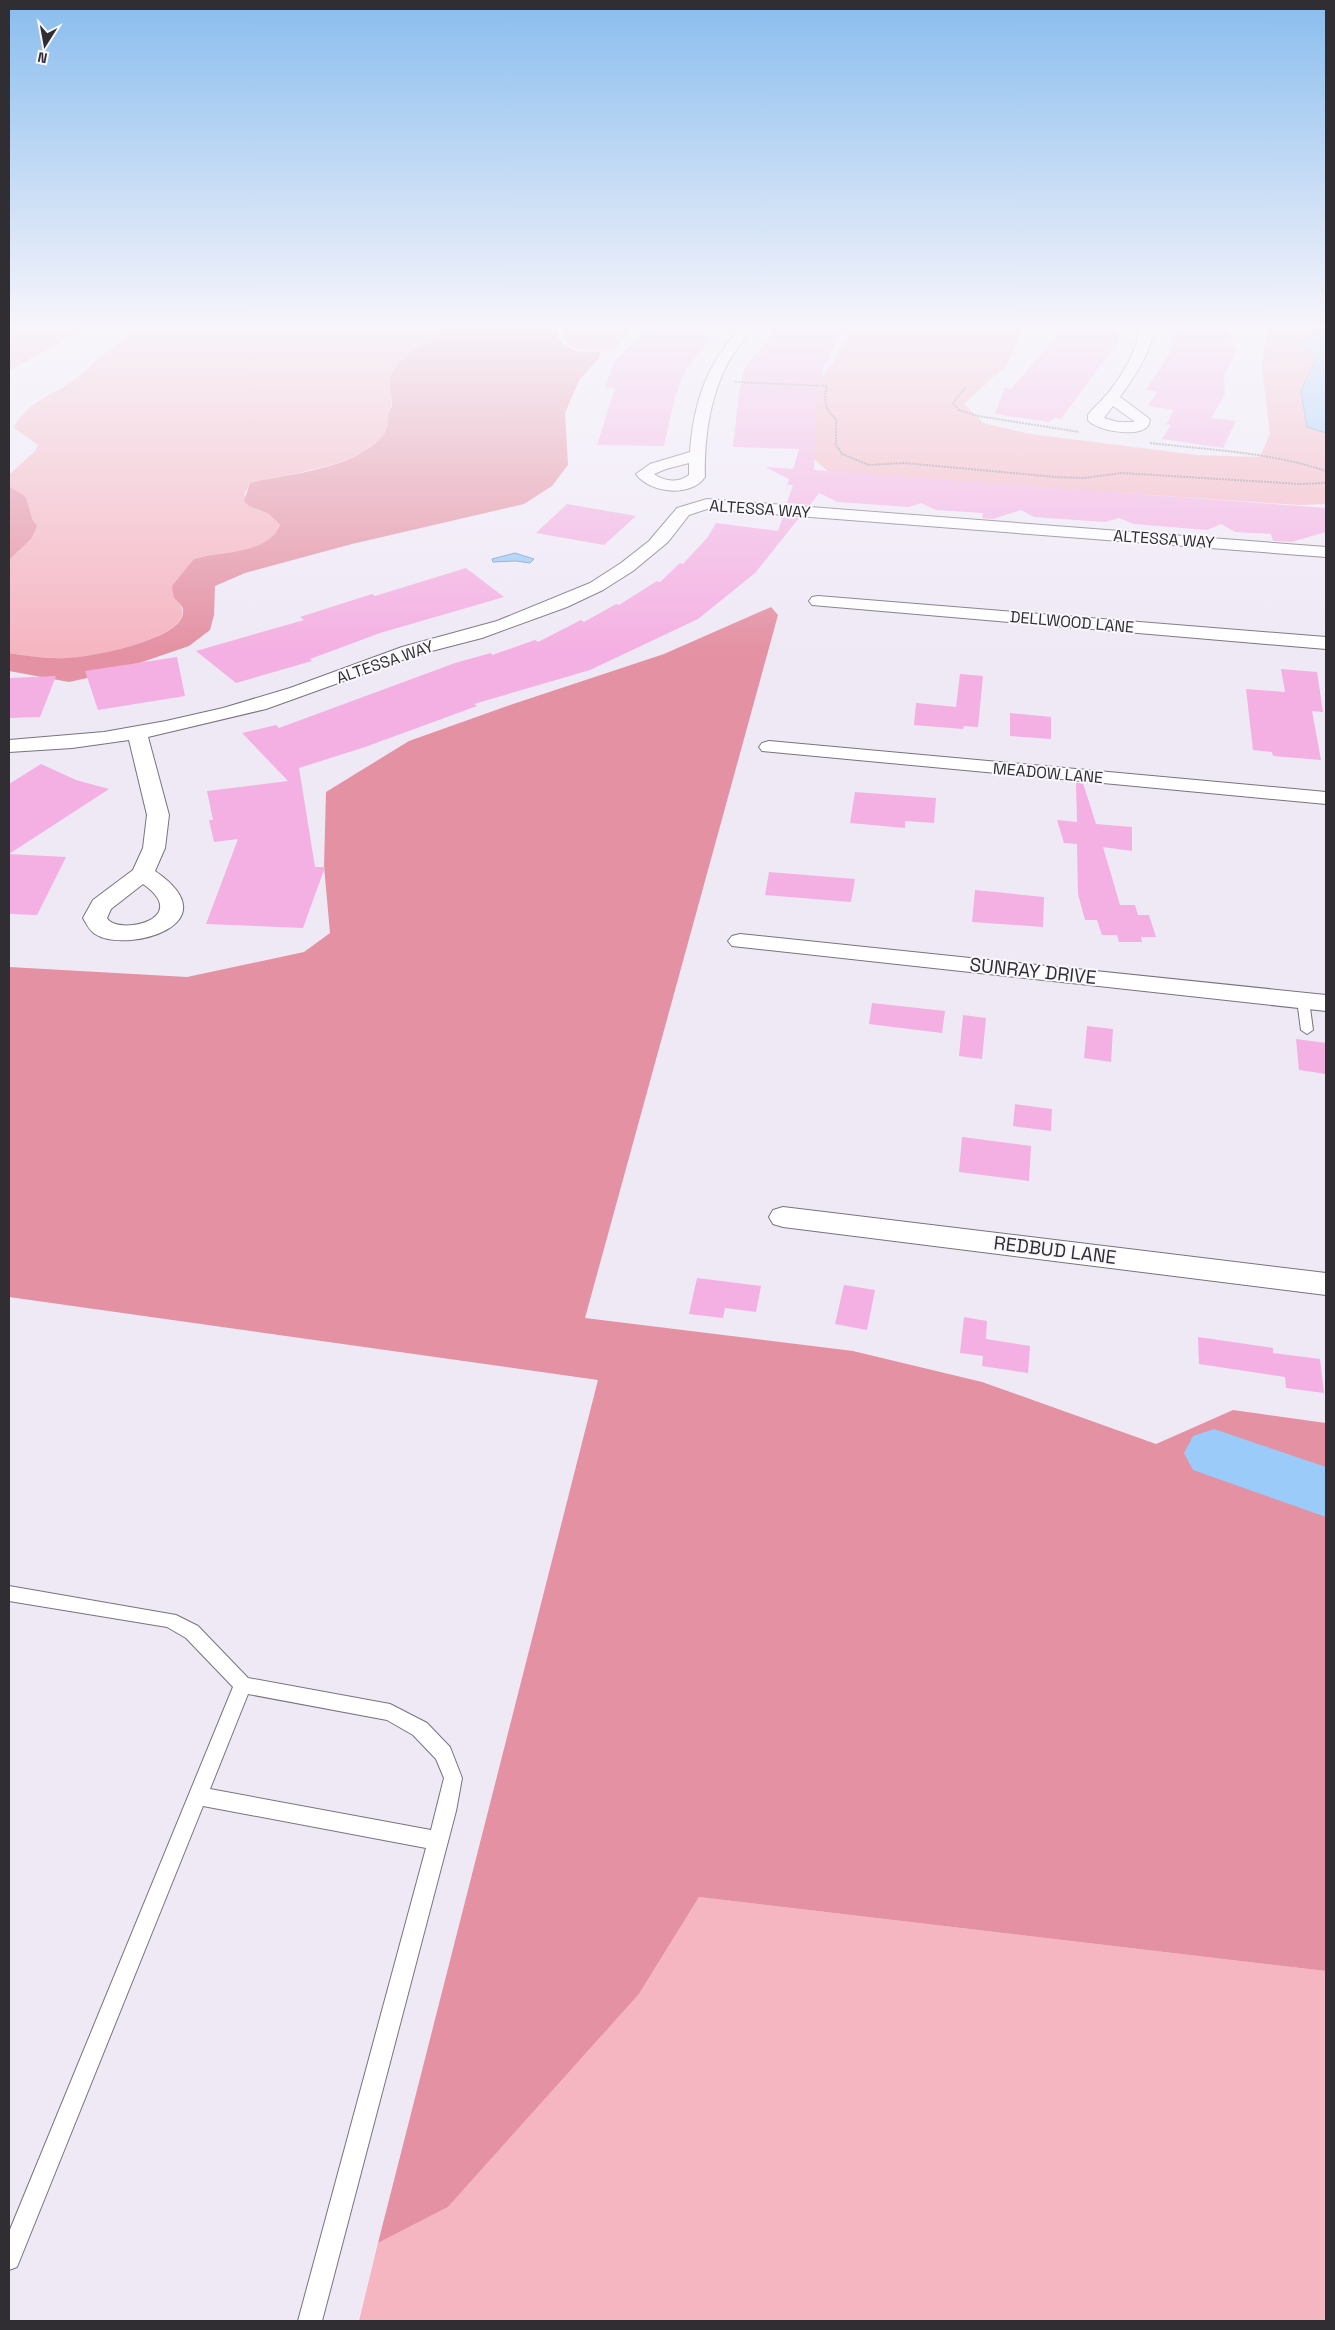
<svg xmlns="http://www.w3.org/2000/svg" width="1335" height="2330" font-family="'Space Grotesk',sans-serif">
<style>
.green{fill:#f5b5c1}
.forest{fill:#e491a3}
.water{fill:#9bcbf8;stroke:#7b9cbd}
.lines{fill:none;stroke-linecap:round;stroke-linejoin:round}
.river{fill:#9bcbf8;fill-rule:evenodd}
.building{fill:#f4b0e2}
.service-casing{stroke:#78737e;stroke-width:2}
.minor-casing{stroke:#78737e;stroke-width:2}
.path{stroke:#97929b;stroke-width:2;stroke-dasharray:2 1;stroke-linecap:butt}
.service{fill:#fff;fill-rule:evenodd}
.minor{fill:#fff;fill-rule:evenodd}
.labels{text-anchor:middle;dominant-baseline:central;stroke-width:4;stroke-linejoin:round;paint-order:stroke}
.far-street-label{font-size:16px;fill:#312e33;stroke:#faf8fd}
.street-label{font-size:19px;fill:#312e33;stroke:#faf8fd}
</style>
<rect width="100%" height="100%" fill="#efe9f6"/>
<g class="green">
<path d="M 9,326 L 89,326 L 9,371 Z"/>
<path d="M 141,326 L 458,326 C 439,341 413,346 397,365 C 385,378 395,409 389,428 C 377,464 281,475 250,483 L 244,495 L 258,510 L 269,514 L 280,525 C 268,556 221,551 194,559 L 176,600 C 210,632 101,655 82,657 C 58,660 32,657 9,653 L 9,560 L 31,539 L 33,521 L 26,497 L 9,486 L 9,475 L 36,450 L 38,445 L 14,428 C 23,405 52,395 71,382 C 87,371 100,356 116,344 C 124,338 133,333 141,326 Z"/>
<path d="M 565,326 L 630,326 L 617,349 L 582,349 L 572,347 L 563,337 Z"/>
<path d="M 848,326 L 1022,326 L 1022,332 L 1006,366 L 964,404 L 983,423 L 1030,434 L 1197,455 L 1260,457 L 1270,434 L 1262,368 L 1267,326 L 1326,326 L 1317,331 L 1310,353 L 1316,360 L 1301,391 L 1307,427 L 1326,433 L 1326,504 L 1299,505 L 830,473 L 799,446 L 822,376 L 833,363 L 847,337 Z"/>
<path d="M 699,1897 L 1326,1971 L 1326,2321 L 359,2321 L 378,2243 L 448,2207 L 639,1994 Z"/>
</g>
<g class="forest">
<path d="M 458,326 L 558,326 L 557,337 C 571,354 580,352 600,352 L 599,358 L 579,380 L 565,413 L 568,465 L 552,486 L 524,504 L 352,544 L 245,573 L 215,586 L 214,615 L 210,630 L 189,646 L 110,673 L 69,682 L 9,671 L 9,653 C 27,656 48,659 66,658 C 88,658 181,640 183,613 C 184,606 180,605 176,600 C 173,597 173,591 172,586 L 194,559 C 221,551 268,555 280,525 L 269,514 L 249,506 L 244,501 L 250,483 C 290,473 352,470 382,437 C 393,424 384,417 392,407 C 392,399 389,386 390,380 C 397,349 436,343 458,326 Z"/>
<path d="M 9,486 L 26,497 L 33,521 L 37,526 L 31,539 L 9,560 Z"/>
<path d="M 771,607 L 778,615 L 585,1318 L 853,1351 L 982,1382 L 1156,1444 L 1233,1410 L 1326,1423 L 1326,1971 L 699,1897 L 639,1994 L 448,2207 L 378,2243 L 598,1380 L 9,1297 L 9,967 L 187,977 L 304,952 L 330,933 L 324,866 L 326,792 L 409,741 L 510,705 L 664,654 Z"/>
</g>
<g class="water">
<path d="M 1326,328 L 1326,433 L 1307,427 L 1301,391 L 1315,360 L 1310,353 L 1298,345 L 1317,331 Z"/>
<path d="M 515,553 L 534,559 L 530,563 L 516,561 L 493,562 L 492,559 Z"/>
</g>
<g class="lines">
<path class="river" d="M 1214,1429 L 1326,1467 L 1326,1517 L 1193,1470 L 1184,1453 L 1193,1436 Z"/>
</g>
<g class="building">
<path d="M 659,326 L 703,326 L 697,334 L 714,336 L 686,368 L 674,400 L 664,446 L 597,445 L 615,388 L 605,388 L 613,364 L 644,329 L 657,330 Z"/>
<path d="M 775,326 L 844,328 L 823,368 L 819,396 L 817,396 L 814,470 L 1326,508 L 1326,532 L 1291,542 L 1273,541 L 1271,534 L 1235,532 L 1221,524 L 1207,530 L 1134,524 L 1119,518 L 1105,522 L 1034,517 L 1021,510 L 993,519 L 982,518 L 983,513 L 936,510 L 921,503 L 909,507 L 838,502 L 819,493 L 810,505 L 787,503 L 793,485 L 787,485 L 789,479 L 767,468 L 767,467 L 793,469 L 799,449 L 733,447 L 739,393 L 744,369 L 772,335 Z"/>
<path d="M 1065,326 L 1118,326 L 1118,341 L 1061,419 L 1054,418 L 1049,422 L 995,414 L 1005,388 L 1011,389 Z"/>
<path d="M 1176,326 L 1225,326 L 1237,352 L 1224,374 L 1225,394 L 1211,418 L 1236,421 L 1223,448 L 1162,439 L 1171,425 L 1166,424 L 1174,410 L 1148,406 L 1157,392 L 1146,390 L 1171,351 L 1176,336 Z"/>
<path d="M 567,504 L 636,516 L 604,545 L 536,533 Z"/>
<path d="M 783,517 L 799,518 L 755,573 L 698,619 L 590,670 L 474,704 L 477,706 L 365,747 L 299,768 L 315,867 L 325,867 L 303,928 L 206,924 L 238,839 L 214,842 L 209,820 L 213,820 L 207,791 L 288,781 L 242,733 L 276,725 L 279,728 L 455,663 L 491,653 L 492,655 L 535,640 L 538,642 L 581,620 L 584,622 L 616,604 L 619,605 L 657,581 L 660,582 L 680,563 L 683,564 L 707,538 L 716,523 L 778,531 Z"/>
<path d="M 466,568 L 504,597 L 380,633 L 310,659 L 312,661 L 236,683 L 196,651 L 304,620 L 300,617 L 372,594 L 375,596 Z"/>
<path d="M 177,657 L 185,696 L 98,710 L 85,671 Z"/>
<path d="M 1281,669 L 1317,672 L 1323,712 L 1312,711 L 1321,760 L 1273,756 L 1272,752 L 1253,750 L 1246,689 L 1285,692 Z"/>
<path d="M 960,674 L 983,676 L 978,727 L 964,726 L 963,729 L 914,725 L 916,703 L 956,707 Z"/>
<path d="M 56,676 L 40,717 L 9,718 L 9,678 Z"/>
<path d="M 1010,713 L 1051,717 L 1051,739 L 1010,736 Z"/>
<path d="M 41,764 L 76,780 L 109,789 L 9,854 L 66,857 L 37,915 L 9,914 L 9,784 Z"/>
<path d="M 1076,783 L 1083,783 L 1096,824 L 1132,827 L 1132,851 L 1103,847 L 1120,905 L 1135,905 L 1138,915 L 1149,915 L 1156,937 L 1141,937 L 1142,942 L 1119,942 L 1117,935 L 1102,935 L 1097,920 L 1085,920 L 1078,894 L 1077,844 L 1064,843 L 1057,820 L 1077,822 Z"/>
<path d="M 855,792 L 936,798 L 934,823 L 905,821 L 905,828 L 850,823 Z"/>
<path d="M 769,872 L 855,879 L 851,902 L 765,895 Z"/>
<path d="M 975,890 L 1044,897 L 1043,927 L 972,922 Z"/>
<path d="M 872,1003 L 945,1011 L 942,1033 L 869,1024 Z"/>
<path d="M 963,1015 L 986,1018 L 982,1059 L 959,1056 Z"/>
<path d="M 1087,1026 L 1113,1029 L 1111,1062 L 1084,1058 Z"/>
<path d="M 1296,1039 L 1326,1043 L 1326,1074 L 1299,1070 Z"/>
<path d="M 1015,1104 L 1052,1109 L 1051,1131 L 1013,1126 Z"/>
<path d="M 962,1137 L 1031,1146 L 1029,1181 L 959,1172 Z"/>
<path d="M 697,1278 L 761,1286 L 756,1312 L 725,1308 L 723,1318 L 689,1314 Z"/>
<path d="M 844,1285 L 875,1290 L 867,1330 L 835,1324 Z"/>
<path d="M 964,1317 L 987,1321 L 986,1339 L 1030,1346 L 1028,1373 L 982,1366 L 983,1356 L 960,1353 Z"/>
<path d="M 1198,1337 L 1273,1348 L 1273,1353 L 1320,1359 L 1324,1393 L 1286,1388 L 1285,1377 L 1199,1364 Z"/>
</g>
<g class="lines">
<g class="service-casing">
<g id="service">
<path d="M 1303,996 L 1309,1000 L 1313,1030 L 1307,1034 L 1301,1030 L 1297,1000 Z"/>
<path d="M 9,1586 L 176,1615 L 198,1626 L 248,1678 L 390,1704 L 427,1723 L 450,1747 L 462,1778 L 456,1811 L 322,2321 L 298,2321 L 426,1848 L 203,1806 L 17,2267 L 9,2270 L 9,2232 L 233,1687 L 186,1638 L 167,1627 L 9,1601 ZM 248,1694 L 387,1720 L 413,1735 L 436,1759 L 444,1778 L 431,1830 L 210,1789 Z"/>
</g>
</g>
<g class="minor-casing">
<g id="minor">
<path d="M 739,326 L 753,326 C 746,339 736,349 729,361 C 710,396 704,438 705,477 C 691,498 649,493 636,474 L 650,464 L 690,452 C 692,421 699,389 715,362 C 722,349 733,339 739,326 ZM 689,463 L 689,475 C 678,483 665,482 654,474 L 666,469 Z"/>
<path d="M 1140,326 L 1154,326 C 1152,352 1135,376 1120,397 L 1147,417 L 1150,420 L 1148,426 C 1139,438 1096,431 1088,420 L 1088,415 C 1092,409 1097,405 1102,400 C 1119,381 1137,353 1140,326 ZM 1113,406 L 1134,421 L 1134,422 L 1118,422 L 1104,418 Z"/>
<path d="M 707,499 L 1326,547 L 1326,557 L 707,509 L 689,515 L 668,542 L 633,571 L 603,590 L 567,607 L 482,638 L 416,655 L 266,709 L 148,737 L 169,815 L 165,848 L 155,871 C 234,925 125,954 95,934 C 89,930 86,923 83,918 L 93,900 L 133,870 L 143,848 L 147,815 L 129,740 L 72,748 L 9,752 L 9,740 L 104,732 L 166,721 L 223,708 L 290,688 L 402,647 L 497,621 L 590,583 L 621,563 L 649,541 L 677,508 ZM 143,884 C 194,920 116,936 107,918 L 111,909 Z"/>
<path d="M 818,596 L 1326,637 L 1326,649 L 812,605 L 809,601 L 812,597 Z"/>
<path d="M 769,741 L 1326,792 L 1326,804 L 762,751 L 759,747 L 762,743 Z"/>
<path d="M 740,934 L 1326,995 L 1326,1011 L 732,946 L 728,941 L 732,936 Z"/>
<path d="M 783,1207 L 1326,1273 L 1326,1295 L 783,1227 L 773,1224 L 769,1217 L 773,1210 Z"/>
</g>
</g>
<g class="path">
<path d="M 735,382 L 827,386 C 823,400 825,410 836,419 L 836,445 L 842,454 L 869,465 L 904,463 L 1056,477 L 1084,478 L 1122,473 L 1300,484 L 1326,483"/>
<path d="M 965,388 L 953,403 L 959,410 L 978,416 L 1079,432"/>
<path d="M 1150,443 C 1209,450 1270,452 1326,471"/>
</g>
<use href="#service" class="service"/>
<use href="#minor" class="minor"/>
</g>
<linearGradient id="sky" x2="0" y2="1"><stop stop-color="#89bdee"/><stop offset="0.5" stop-color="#f8f5fb"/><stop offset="1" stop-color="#f8f5fb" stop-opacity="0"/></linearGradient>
<rect width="1335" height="652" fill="url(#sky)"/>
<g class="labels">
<g class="far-street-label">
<text transform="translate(760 509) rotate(4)">ALTESSA WAY</text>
<text transform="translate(1164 539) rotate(4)">ALTESSA WAY</text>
<text transform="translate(1072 622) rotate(5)">DELLWOOD LANE</text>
<text transform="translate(385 662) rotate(-19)">ALTESSA WAY</text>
<text transform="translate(1048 773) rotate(5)">MEADOW LANE</text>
</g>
<g class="street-label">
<text transform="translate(1033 971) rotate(6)">SUNRAY DRIVE</text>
<text transform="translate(1055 1250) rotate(7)">REDBUD LANE</text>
</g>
</g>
<rect width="1335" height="2330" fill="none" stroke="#312e33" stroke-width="20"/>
<g transform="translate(45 45) rotate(191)" stroke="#faf8fd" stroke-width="4" paint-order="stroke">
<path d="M0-4L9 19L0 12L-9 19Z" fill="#312e33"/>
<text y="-8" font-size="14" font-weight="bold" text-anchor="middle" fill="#312e33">N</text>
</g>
</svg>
